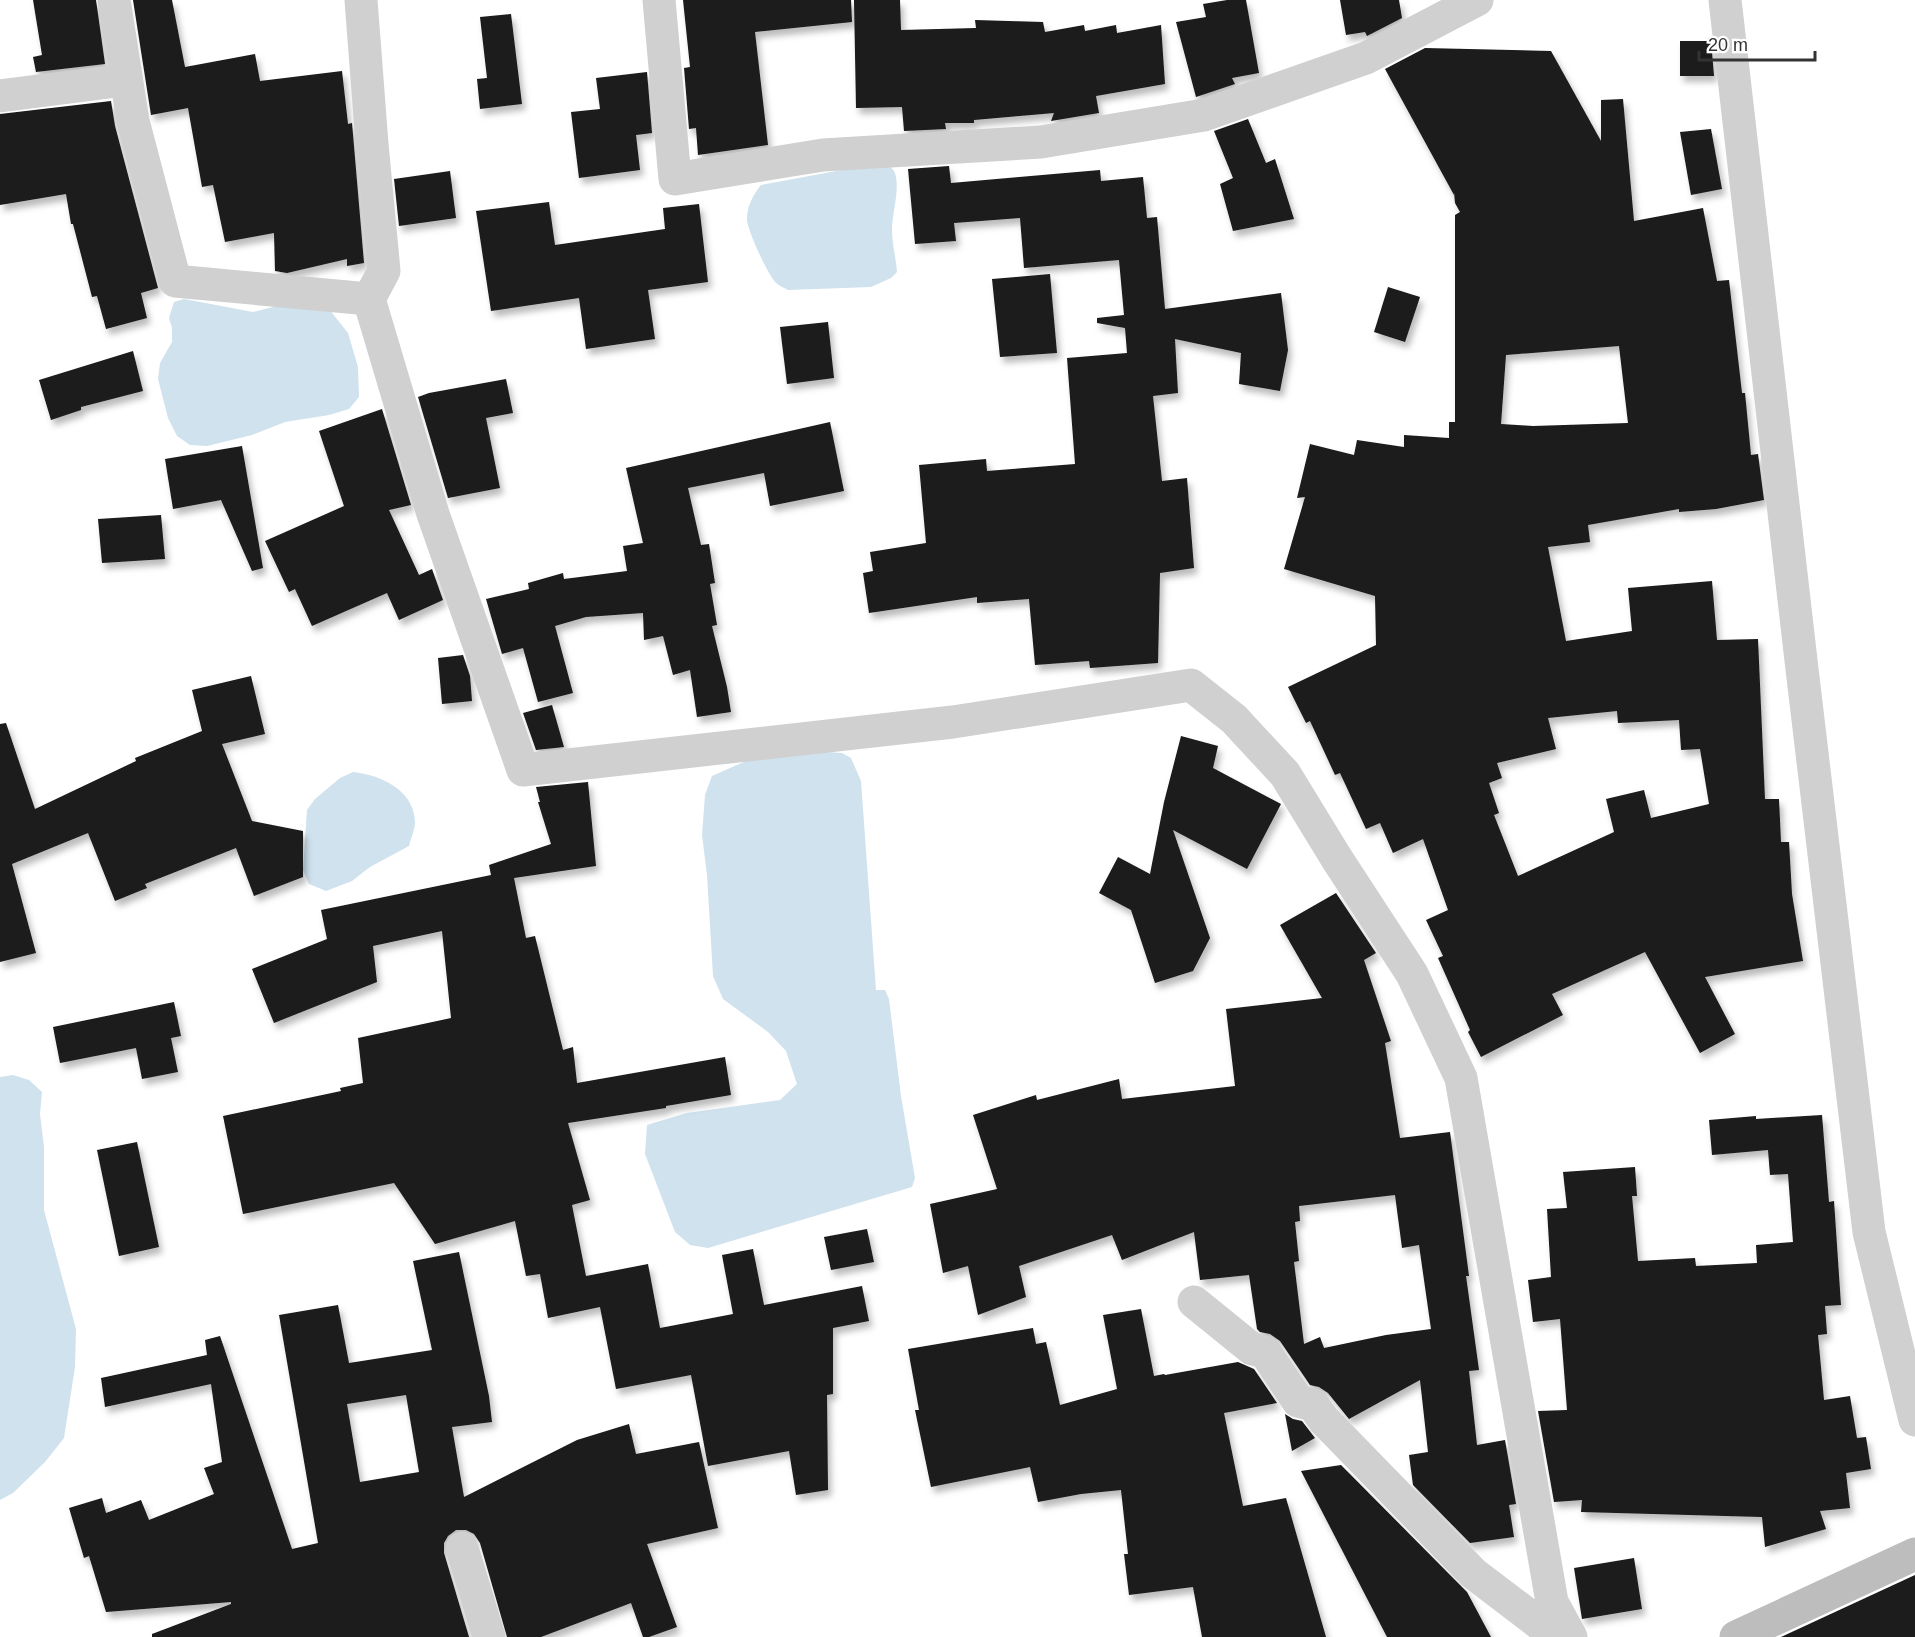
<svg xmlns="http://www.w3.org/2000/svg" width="1915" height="1637" font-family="Helvetica,sans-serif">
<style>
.water{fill:#cfe2ee}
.building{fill:#1a1a1a;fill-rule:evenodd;filter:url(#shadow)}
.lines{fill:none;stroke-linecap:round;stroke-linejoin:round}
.street{stroke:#d0d0d0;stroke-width:33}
.secondary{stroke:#bdbdbd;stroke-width:33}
</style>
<defs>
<filter id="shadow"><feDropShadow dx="3.5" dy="6" stdDeviation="3" flood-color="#0004"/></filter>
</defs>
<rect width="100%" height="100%" fill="#fff"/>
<g class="water">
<path d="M 885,162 C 890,166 895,170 896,177 C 899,194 892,213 892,230 C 892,244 896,258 897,272 L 891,278 L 871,287 L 788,290 C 785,288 779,286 776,283 C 768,275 747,230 747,219 C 747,206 753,195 761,185 Z"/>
<path d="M 184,299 L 253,312 L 277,306 L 329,309 L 348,333 L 358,367 L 359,397 L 349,409 L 329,415 L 285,422 L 252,435 L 207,446 L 190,445 L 177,436 L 168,418 L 158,379 L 160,363 L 172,342 L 172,328 L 169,318 L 174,302 Z"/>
<path d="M 796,750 L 842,753 L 851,758 L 861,781 L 876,990 L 885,990 L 889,999 L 901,1096 L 915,1178 L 912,1187 L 708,1248 L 690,1245 L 675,1232 L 645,1154 L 647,1125 L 687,1113 L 780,1100 L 797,1084 L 786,1051 L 768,1032 L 723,999 L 713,976 L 707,875 L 702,835 L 705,795 L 712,776 L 764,753 Z"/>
<path d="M 353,772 C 381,775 414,790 415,822 C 415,829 411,838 409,846 L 370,867 L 352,881 L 326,891 L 309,884 L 303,870 L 307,810 L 315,799 L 340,778 Z"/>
<path d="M 13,1075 L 29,1080 L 42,1092 L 40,1114 L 44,1147 L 44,1210 L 76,1329 L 75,1367 L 64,1438 L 45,1462 L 13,1493 L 0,1500 L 0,1077 Z"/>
</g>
<g class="building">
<path d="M 33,0 L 96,0 L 105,64 L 36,72 L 33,57 L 42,55 Z"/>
<path d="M 133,0 L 172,0 L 185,67 L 255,54 L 260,81 L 342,71 L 348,124 L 352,123 L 364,263 L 347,266 L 347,259 L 287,273 L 275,271 L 274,233 L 225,242 L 213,185 L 202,187 L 188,108 L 151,115 Z"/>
<path d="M 683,0 L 851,0 L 852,22 L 755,32 L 768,145 L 698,155 L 696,128 L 689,129 L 684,68 L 690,67 Z"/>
<path d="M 854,0 L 900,0 L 901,30 L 976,28 L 975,20 L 1043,22 L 1045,32 L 1084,25 L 1085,31 L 1116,25 L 1117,33 L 1161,25 L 1165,84 L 1096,96 L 1099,113 L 1051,121 L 1054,113 L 974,120 L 974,123 L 945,123 L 946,129 L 904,131 L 902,107 L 856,108 Z"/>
<path d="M 1227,0 L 1246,0 L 1259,73 L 1232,78 L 1235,84 L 1196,97 L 1176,22 L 1206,17 L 1203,4 Z"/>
<path d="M 1340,0 L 1399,0 L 1402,18 L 1367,36 L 1365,32 L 1346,35 Z"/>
<path d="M 511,14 L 522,104 L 480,109 L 477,79 L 487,78 L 480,17 Z"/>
<path d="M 1680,41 L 1711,41 L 1714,76 L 1680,76 Z"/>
<path d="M 1425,48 L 1551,51 L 1601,141 L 1601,100 L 1623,99 L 1634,221 L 1703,208 L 1717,281 L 1729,280 L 1742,393 L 1745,393 L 1751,455 L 1758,454 L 1764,500 L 1716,509 L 1679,512 L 1679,509 L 1588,525 L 1590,542 L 1548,547 L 1566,641 L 1632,631 L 1628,588 L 1712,581 L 1717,640 L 1758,639 L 1765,799 L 1779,799 L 1781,842 L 1789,842 L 1792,894 L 1803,961 L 1705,977 L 1735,1034 L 1700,1053 L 1645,952 L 1552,994 L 1563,1015 L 1481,1057 L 1468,1032 L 1470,1030 L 1438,958 L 1443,956 L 1426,920 L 1448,910 L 1423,839 L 1393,853 L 1380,823 L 1366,829 L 1340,773 L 1335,775 L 1310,721 L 1306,723 L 1288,687 L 1376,645 L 1375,596 L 1284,569 L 1305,497 L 1297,498 L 1310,444 L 1354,455 L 1357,440 L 1404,447 L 1404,435 L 1449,438 L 1449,422 L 1455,422 L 1455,215 L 1460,212 L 1455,203 L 1454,192 L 1454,195 L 1385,69 ZM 1619,346 L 1628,423 L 1533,426 L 1501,424 L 1506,355 ZM 1617,711 L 1618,723 L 1679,720 L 1681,750 L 1700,749 L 1709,804 L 1651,818 L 1644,790 L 1606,799 L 1614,832 L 1518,876 L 1494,815 L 1499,813 L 1489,783 L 1502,778 L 1497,763 L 1556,749 L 1548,718 Z"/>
<path d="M 647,72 L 652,133 L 636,135 L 640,170 L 579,178 L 571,112 L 600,109 L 596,78 Z"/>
<path d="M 111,101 L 115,126 L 158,288 L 141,293 L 147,318 L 106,329 L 97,296 L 92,297 L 73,224 L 71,224 L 66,194 L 0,205 L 0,114 Z"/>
<path d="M 1248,119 L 1266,163 L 1275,159 L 1294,219 L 1233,231 L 1220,184 L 1233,178 L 1214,131 Z"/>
<path d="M 1711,129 L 1722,189 L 1691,195 L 1680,132 Z"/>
<path d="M 949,166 L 951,183 L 1100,170 L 1101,181 L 1143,177 L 1147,218 L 1157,217 L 1165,309 L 1281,293 L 1288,350 L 1280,391 L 1239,384 L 1241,353 L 1175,339 L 1178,393 L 1153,396 L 1162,481 L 1187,478 L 1194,568 L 1160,573 L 1158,663 L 1090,668 L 1089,661 L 1035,665 L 1029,599 L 977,603 L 977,597 L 869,613 L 863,573 L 873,571 L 870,552 L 926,543 L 919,465 L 986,459 L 987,471 L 1075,464 L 1067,358 L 1127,353 L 1125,328 L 1097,323 L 1097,318 L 1124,315 L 1119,260 L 1024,268 L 1020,218 L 954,223 L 956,241 L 915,244 L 908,169 Z"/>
<path d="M 450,171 L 456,218 L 399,226 L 394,179 Z"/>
<path d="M 549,202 L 555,245 L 665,229 L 663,208 L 699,204 L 708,282 L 648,290 L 655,339 L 586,349 L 579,298 L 491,311 L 476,211 Z"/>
<path d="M 1050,274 L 1057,353 L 1000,357 L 992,279 Z"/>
<path d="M 1388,287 L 1420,297 L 1405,342 L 1374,332 Z"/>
<path d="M 828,322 L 834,378 L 787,384 L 780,327 Z"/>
<path d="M 133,351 L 143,391 L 81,407 L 81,410 L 51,420 L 39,380 Z"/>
<path d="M 506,379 L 513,413 L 486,418 L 500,488 L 448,498 L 418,397 L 429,393 Z"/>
<path d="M 382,409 L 411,505 L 389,510 L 419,575 L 432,569 L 443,600 L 399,620 L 387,593 L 312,626 L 295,589 L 289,592 L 265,541 L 344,506 L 319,431 Z"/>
<path d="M 830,422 L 844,491 L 770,506 L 764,473 L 688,488 L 701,545 L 709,544 L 715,583 L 710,584 L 717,625 L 712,626 L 727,687 L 731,712 L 697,717 L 690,670 L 673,675 L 663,636 L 644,640 L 643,613 L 586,617 L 555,626 L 573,693 L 538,702 L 523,648 L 502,654 L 486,599 L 529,589 L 528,583 L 563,573 L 564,579 L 627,571 L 623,546 L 643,543 L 626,468 Z"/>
<path d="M 242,446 L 263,568 L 252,571 L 221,500 L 173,509 L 165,459 Z"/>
<path d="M 161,515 L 165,559 L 102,563 L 98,519 Z"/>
<path d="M 463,655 L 470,676 L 472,701 L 442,704 L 438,658 Z"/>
<path d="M 251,676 L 265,734 L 222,744 L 252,821 L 303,831 L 303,877 L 254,896 L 236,848 L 145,884 L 147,888 L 115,901 L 88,833 L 12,864 L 36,953 L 0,962 L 0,724 L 6,723 L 35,809 L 136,761 L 135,758 L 202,731 L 192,690 Z"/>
<path d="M 552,705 L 564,747 L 536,750 L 523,713 Z"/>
<path d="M 1181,736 L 1218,746 L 1213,768 L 1281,804 L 1247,869 L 1173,830 L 1210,938 L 1193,971 L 1155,983 L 1131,910 L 1099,893 L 1118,857 L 1150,874 L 1164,802 Z"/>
<path d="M 588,782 L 596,866 L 514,878 L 526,938 L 535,936 L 563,1050 L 573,1047 L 577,1083 L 725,1057 L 731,1095 L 666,1106 L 666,1108 L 568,1123 L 590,1200 L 572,1205 L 586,1276 L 648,1264 L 660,1328 L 733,1314 L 722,1255 L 753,1249 L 764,1305 L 862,1286 L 869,1321 L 833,1328 L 833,1394 L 827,1395 L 828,1490 L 796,1495 L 789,1451 L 708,1466 L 691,1375 L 616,1389 L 600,1307 L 548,1318 L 540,1274 L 526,1276 L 515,1221 L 435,1244 L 394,1183 L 243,1214 L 223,1116 L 341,1091 L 340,1088 L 363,1083 L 358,1038 L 451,1018 L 442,931 L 373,946 L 377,982 L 274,1023 L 252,969 L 327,939 L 321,910 L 491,875 L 489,865 L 551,844 L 538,802 L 540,802 L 536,787 Z"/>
<path d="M 1336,893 L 1376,953 L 1364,960 L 1391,1041 L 1385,1043 L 1400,1138 L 1450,1132 L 1469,1276 L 1466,1276 L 1479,1370 L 1469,1371 L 1477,1445 L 1505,1440 L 1516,1504 L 1509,1505 L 1514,1537 L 1470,1543 L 1413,1485 L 1409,1455 L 1428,1452 L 1420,1380 L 1349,1419 L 1328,1393 L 1319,1387 L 1310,1385 L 1280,1341 L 1270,1334 L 1260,1332 L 1257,1329 L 1249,1275 L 1200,1280 L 1194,1232 L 1122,1260 L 1112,1235 L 1019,1266 L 1026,1297 L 978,1315 L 968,1266 L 943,1273 L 930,1204 L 997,1189 L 973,1115 L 1036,1095 L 1037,1100 L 1119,1079 L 1122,1099 L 1235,1086 L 1226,1009 L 1322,998 L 1280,925 ZM 1395,1195 L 1402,1248 L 1419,1245 L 1431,1329 L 1386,1335 L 1324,1348 L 1320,1337 L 1304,1344 L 1294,1262 L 1299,1261 L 1295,1222 L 1300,1221 L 1299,1206 Z"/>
<path d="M 174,1002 L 181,1036 L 171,1038 L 178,1072 L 142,1079 L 136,1048 L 60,1063 L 53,1027 Z"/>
<path d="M 1822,1115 L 1829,1202 L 1834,1201 L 1841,1305 L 1825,1306 L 1827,1334 L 1818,1335 L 1824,1400 L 1850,1396 L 1857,1438 L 1866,1437 L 1871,1469 L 1846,1473 L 1850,1508 L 1820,1511 L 1826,1529 L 1765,1547 L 1762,1517 L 1581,1512 L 1582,1500 L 1554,1502 L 1538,1411 L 1567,1410 L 1560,1319 L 1533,1322 L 1528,1280 L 1551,1277 L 1547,1209 L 1567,1208 L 1563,1172 L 1635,1167 L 1637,1196 L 1632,1196 L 1638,1261 L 1695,1258 L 1696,1266 L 1757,1263 L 1756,1245 L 1793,1242 L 1788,1174 L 1770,1175 L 1768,1150 L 1712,1155 L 1709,1120 L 1756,1116 L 1756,1119 Z"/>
<path d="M 137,1142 L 159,1247 L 119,1256 L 97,1150 Z"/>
<path d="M 867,1229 L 874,1262 L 831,1270 L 824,1237 Z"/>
<path d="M 459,1252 L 489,1396 L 492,1422 L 452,1427 L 464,1497 L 577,1440 L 629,1424 L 636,1454 L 699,1442 L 718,1528 L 647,1544 L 677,1627 L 649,1637 L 643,1637 L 631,1603 L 541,1637 L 507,1637 L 480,1543 L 474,1534 L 466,1530 L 456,1530 L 448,1536 L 444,1543 L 444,1553 L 469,1637 L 152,1637 L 152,1634 L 231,1604 L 231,1602 L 106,1612 L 89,1556 L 84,1558 L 69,1508 L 102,1498 L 106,1513 L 141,1500 L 149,1520 L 214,1494 L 204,1468 L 222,1462 L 211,1384 L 105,1407 L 101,1378 L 207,1355 L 205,1340 L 220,1336 L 292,1549 L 318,1543 L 279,1315 L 338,1305 L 349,1363 L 432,1350 L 413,1261 ZM 406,1395 L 419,1472 L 360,1482 L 347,1404 Z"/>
<path d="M 1141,1309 L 1154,1376 L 1164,1374 L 1165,1375 L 1238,1362 L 1254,1369 L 1277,1403 L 1224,1413 L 1243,1506 L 1286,1498 L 1326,1637 L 1202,1637 L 1193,1587 L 1129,1595 L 1124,1554 L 1128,1554 L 1121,1490 L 1081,1494 L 1038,1502 L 1030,1467 L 931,1487 L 915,1410 L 919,1410 L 908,1349 L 1033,1328 L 1036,1344 L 1046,1342 L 1060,1405 L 1117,1389 L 1103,1315 Z"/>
<path d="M 1285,1414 L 1293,1419 L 1302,1421 L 1315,1438 L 1292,1451 Z"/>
<path d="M 1341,1465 L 1467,1592 L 1491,1637 L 1387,1637 L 1301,1471 Z"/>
<path d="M 1634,1558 L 1642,1609 L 1582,1619 L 1574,1568 Z"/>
<path d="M 1915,1575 L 1915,1637 L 1781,1637 Z"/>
</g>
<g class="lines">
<g class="street">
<path d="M 114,0 L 133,121 L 175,281 L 369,299 L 433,514 L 523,770 L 953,722 L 1191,685 L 1234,719 L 1285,774 L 1337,859 L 1412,974 L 1461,1078 L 1552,1602 L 1571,1637"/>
<path d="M 361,0 L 372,144 L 384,271 L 369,299"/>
<path d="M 659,0 L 675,179 L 823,155 L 1041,142 L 1204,115 L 1366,58 L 1477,0"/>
<path d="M 1725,0 L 1802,669 L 1869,1232 L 1915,1420"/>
<path d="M 0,96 L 117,81 L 126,77"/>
<path d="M 1194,1302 L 1252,1349 L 1265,1352 L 1298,1401 L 1313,1405 L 1324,1420 L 1473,1573 L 1557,1637"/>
<path d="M 462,1548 L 489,1637"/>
</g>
<path class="secondary" d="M 1736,1637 L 1915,1554"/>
</g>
<path d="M1699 51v9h116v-9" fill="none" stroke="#333333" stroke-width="3"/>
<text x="1708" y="51" font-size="18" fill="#333333" stroke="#ffffff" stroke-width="4.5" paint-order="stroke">20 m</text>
</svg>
